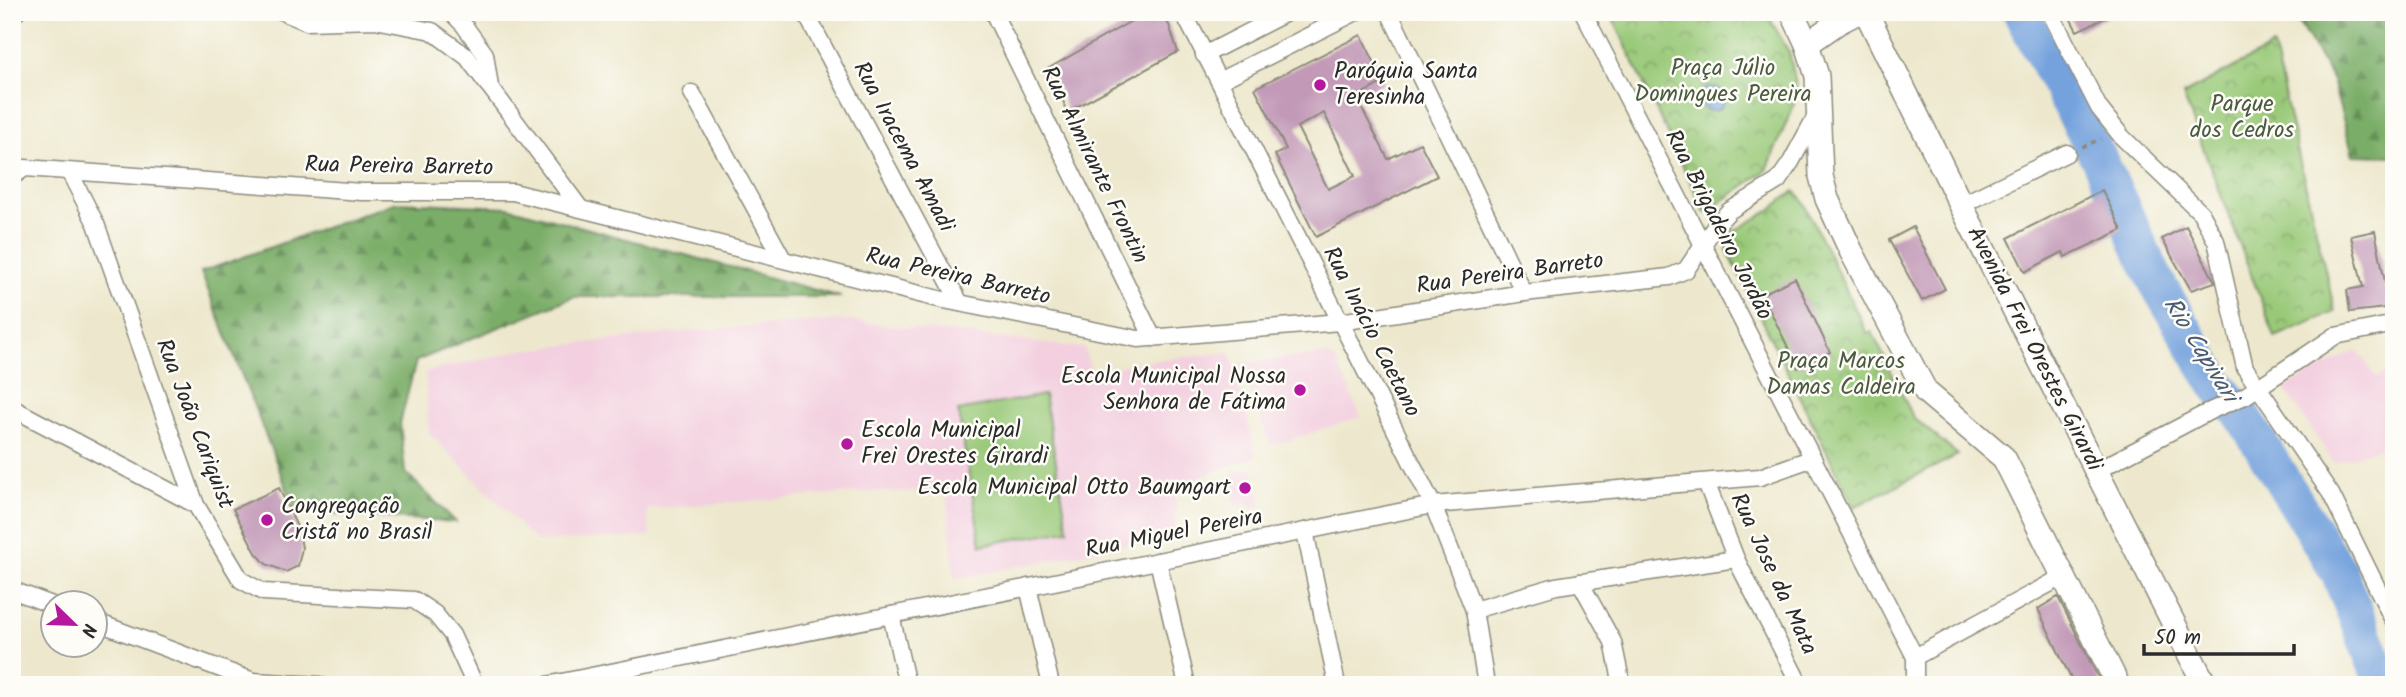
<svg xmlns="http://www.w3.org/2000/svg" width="2406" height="697" font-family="Kalam,sans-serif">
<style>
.built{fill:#f3cfdf}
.forest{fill:url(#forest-firs);stroke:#526c4a;stroke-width:2}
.park{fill:url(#park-crowns);stroke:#627a52;stroke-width:2}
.pitch{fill:#99c978;stroke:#627a52;stroke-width:2}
.water{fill:#74a2dd;stroke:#506684;stroke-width:2}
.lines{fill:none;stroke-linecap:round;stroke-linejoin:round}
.river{stroke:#74a2dd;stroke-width:37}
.building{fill:#c299b7;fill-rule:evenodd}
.minor-casing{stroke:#8c8a7c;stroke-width:19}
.secondary-casing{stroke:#8c8a7c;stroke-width:26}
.path{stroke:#8c8a7c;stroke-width:3.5;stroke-dasharray:5 5;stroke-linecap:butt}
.minor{stroke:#fff;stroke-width:16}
.secondary{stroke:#fff;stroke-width:23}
.poi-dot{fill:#b5179e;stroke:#fdfcf7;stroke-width:2.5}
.labels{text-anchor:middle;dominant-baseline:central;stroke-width:5;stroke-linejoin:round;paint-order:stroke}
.park-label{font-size:23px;fill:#4c5a42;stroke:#fdfcf7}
.poi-label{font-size:23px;fill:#2b2b2b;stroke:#fdfcf7;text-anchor:start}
.street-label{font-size:23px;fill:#2b2b2b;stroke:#fdfcf7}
.water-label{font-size:24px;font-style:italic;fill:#485b72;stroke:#fdfcf7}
</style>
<defs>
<pattern id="forest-firs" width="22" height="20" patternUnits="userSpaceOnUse" patternTransform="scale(1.75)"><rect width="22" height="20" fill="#7aad68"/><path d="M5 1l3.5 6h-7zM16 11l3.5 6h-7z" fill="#648d56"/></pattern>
<pattern id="park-crowns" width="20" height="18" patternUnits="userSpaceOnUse" patternTransform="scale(1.75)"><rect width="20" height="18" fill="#99c978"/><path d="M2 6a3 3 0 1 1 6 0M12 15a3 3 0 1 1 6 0" fill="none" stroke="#7da363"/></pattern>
</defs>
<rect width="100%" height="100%" fill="#fdfcf7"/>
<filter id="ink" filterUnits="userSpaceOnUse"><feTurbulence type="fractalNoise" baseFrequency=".0143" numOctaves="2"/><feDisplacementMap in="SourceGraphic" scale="14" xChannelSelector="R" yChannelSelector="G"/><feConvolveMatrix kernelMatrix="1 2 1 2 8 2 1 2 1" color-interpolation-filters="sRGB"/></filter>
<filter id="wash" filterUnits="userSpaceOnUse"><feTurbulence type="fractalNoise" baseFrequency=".00686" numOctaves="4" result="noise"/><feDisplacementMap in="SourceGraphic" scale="28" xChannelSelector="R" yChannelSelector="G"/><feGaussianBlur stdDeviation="1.57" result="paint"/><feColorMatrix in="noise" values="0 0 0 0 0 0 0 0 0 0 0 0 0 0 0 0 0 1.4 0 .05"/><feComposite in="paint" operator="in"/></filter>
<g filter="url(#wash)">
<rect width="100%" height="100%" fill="#ede8cd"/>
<g class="built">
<path d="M 841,320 L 1084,348 L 1092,374 L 1138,362 L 1231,352 L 1256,456 L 1176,486 L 1175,535 L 955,579 L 946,491 L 866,492 L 647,509 L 650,536 L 537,542 L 429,433 L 425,372 L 522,350 L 702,330 Z"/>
<path d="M 2357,350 L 2377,378 L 2394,370 L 2394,443 L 2334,463 L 2284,388 Z"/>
<path d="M 1325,354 L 1336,360 L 1361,417 L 1271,446 L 1240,363 Z"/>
<path d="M 1253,468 L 1262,505 L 1253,508 L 1248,503 L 1235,505 L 1230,474 Z"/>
</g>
<g class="forest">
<path d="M 2292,12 L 2394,12 L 2394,156 L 2353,155 L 2331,76 Z"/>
<path d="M 397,202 L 508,207 L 841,297 L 573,297 L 416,361 L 400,423 L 405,472 L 456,522 L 296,512 L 201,272 Z"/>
</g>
<g class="park">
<path d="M 1610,12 L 1766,12 L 1789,52 L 1798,94 L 1767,170 L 1705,213 Z"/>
<path d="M 2273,46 L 2335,312 L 2275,337 L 2183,95 Z"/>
<path d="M 1794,191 L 1801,197 L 1867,333 L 1872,332 L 1913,417 L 1958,455 L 1854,507 L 1727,250 L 1731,233 L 1769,211 Z"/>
</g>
<path class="pitch" d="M 1044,395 L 1068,530 L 981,545 L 958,411 Z"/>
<circle class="water" cx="1712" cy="99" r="12"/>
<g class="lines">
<path class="river" d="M 2021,12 L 2098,157 L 2157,283 L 2215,382 L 2243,416 L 2339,573 L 2384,685"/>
</g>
<g id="blocks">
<g class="building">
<path d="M 1147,12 L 1160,12 L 1169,25 L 1178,52 L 1067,112 L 1059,89 L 1044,71 Z"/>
<path d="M 2067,12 L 2118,12 L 2077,31 Z"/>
<path d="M 1361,35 L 1384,82 L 1356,97 L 1388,159 L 1420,143 L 1437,176 L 1316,237 L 1275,155 L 1286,149 L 1255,88 ZM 1324,113 L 1355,176 L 1328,189 L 1297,127 Z"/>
<path d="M 2102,190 L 2122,230 L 2065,257 L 2063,252 L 2025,272 L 2008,238 Z"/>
<path d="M 2186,226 L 2215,282 L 2191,290 L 2162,239 Z"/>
<path d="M 1913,227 L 1945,289 L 1922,301 L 1889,240 Z"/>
<path d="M 2375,231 L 2385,282 L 2394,281 L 2394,307 L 2350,312 L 2347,290 L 2363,287 L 2351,236 Z"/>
<path d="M 1795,278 L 1830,352 L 1798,368 L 1762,294 Z"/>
<path d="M 279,488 L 299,531 L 302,548 L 298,566 L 286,572 L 266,564 L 256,553 L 233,509 Z"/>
<path d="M 2058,597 L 2102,685 L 2074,685 L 2038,609 Z"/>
</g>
</g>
</g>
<g filter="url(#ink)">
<use href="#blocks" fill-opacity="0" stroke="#8c8a7c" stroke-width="2"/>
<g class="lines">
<g class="minor-casing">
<g id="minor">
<path d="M 283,12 L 307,22 L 375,20 L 432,31 L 467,57 L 488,85"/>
<path d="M 451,12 L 463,24 L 485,54 L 490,87 L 580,208"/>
<path d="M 805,12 L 960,303"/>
<path d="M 993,12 L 1153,338"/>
<path d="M 1183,12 L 1219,81 L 1433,505 L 1474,610 L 1486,685"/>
<path d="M 1389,12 L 1524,293"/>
<path d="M 1583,12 L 1915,657 L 1915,685"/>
<path d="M 2050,12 L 2099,108 L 2122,137 L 2201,213 L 2216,241 L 2245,368 L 2331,494 L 2394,622"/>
<path d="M 12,14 L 17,12"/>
<path d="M 1204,55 L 1288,12"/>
<path d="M 1219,81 L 1356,12"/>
<path d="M 692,93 L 783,259"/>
<path d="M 70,173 L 96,224 L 196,505 L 241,580 L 263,592 L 414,600 L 435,614 L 452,635 L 475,685"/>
<path d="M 12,177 L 25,168 L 362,192 L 513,192 L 939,299 L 1138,339 L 1340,322 L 1524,293 L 1669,277 L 1686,270 L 1716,225 L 1729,211 L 1778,181 L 1791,162 L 1817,114"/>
<path d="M 1961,205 L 2067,153"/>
<path d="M 12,408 L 196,505"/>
<path d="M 2096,471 L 2212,410 L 2245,396 L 2335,336 L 2385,326 L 2394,326"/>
<path d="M 1706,482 L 1736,559 L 1800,685"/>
<path d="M 1305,531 L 1337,685"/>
<path d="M 1158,561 L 1187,685"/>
<path d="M 1580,582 L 1613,642 L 1622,685"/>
<path d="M 1028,587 L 1051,685"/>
<path d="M 12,590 L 52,605"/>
<path d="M 1474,610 L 1556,586 L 1736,559"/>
<path d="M 891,615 L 907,685"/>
<path d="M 94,621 L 253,681 L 320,685"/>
<path d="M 1915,657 L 2064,576"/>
<path d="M 547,685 L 1433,505 L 1760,477 L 1813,458"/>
</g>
</g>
<g class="secondary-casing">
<g id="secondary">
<path d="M 1792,12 L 1807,44 L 1817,76 L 1821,176 L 1827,199 L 1851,251 L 1926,392 L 2004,458 L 2118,685"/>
<path d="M 1866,12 L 1961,205 L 2205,685"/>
<path d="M 1807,44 L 1837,23 L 1858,12"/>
</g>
</g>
<path class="path" d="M 2082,147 L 2101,139"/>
<use href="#minor" class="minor"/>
<use href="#secondary" class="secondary"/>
</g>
</g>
<g class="poi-dot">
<circle cx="1320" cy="85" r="7"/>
<circle cx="1300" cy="390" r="7"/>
<circle cx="847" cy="444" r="7"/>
<circle cx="1245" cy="488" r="7"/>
<circle cx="267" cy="520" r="7"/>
</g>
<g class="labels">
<g class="park-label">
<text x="1723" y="69">Praça Júlio<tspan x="1723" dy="26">Domingues Pereira</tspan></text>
<text x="2242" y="105">Parque<tspan x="2242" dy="26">dos Cedros</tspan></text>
<text x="1841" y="362">Praça Marcos<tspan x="1841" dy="26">Damas Caldeira</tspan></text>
</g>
<g class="poi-label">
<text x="1334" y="72">Paróquia Santa<tspan x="1334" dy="26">Teresinha</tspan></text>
<text x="1286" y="377" text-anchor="end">Escola Municipal Nossa<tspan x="1286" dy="26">Senhora de Fátima</tspan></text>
<text x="861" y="431">Escola Municipal<tspan x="861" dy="26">Frei Orestes Girardi</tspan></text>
<text x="1231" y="488" text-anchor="end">Escola Municipal Otto Baumgart</text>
<text x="281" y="507">Congregação<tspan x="281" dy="26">Cristã no Brasil</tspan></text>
</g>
<g class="street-label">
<text transform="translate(903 147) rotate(62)">Rua Iracema Amadi</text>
<text transform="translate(1094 165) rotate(64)">Rua Almirante Frontin</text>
<text transform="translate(399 167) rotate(1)">Rua Pereira Barreto</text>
<text transform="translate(1718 225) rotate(63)">Rua Brigadeiro Jordão</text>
<text transform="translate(1510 274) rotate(-8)">Rua Pereira Barreto</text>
<text transform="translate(958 277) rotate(13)">Rua Pereira Barreto</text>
<text transform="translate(1371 332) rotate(63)">Rua Inácio Caetano</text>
<text transform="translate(2034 349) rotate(63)">Avenida Frei Orestes Girardi</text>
<text transform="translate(194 424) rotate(69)">Rua João Cariquist</text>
<text transform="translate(1174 534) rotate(-11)">Rua Miguel Pereira</text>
<text transform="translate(1773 574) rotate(65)">Rua Jose da Mata</text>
</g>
<g class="water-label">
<text transform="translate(2200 350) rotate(58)">Rio Capivari</text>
</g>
</g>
<rect width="2406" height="697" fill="none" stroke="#fdfcf7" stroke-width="42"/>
<g transform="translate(74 624) rotate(113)"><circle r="33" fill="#fdfcf7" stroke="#a9a8a5" stroke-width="2"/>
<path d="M0-5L12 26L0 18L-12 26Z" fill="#b5179e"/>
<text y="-10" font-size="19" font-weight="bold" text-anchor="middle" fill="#2b2b2b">N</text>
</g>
<path d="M2144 644v10h150v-10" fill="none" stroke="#2b2b2b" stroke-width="3.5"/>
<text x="2154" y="644" font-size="21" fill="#2b2b2b" stroke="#fdfcf7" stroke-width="5" paint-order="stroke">50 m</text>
</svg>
